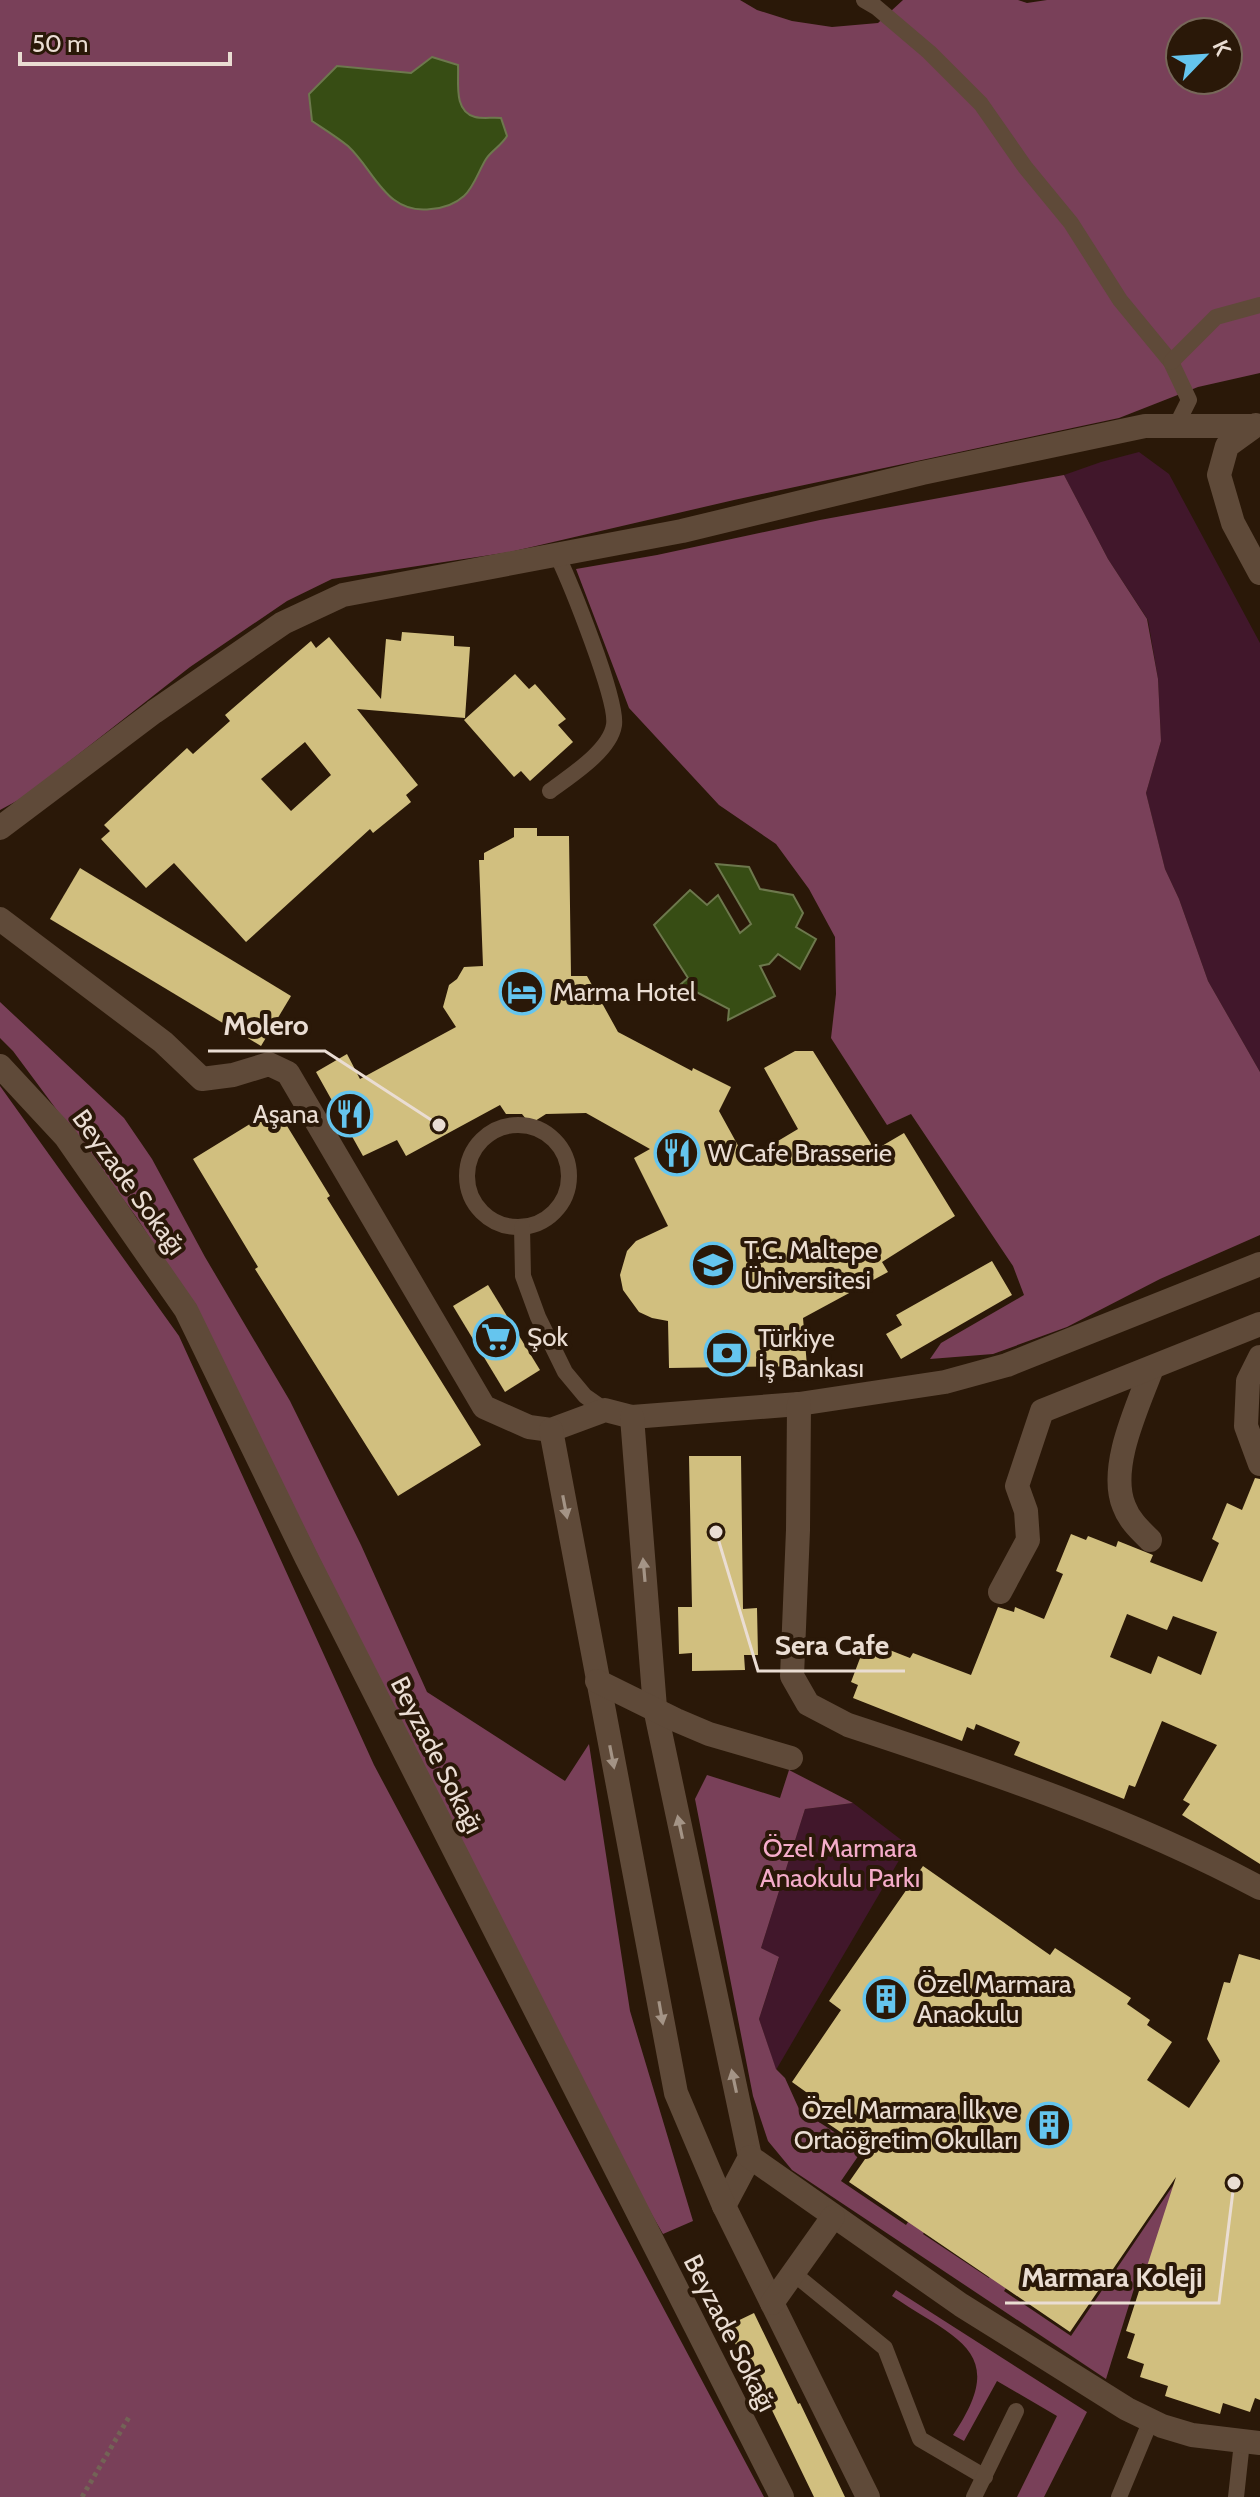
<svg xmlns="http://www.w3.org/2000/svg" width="1260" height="2497" font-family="Cabin,sans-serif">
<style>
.green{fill:#41172b}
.forest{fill:#794059;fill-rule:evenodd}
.water{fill:#374d14;stroke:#6d784d;stroke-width:2}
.building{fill:#d1bf7f;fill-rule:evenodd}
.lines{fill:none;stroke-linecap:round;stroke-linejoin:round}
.path{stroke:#736356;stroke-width:5;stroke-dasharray:4 4;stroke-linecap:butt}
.lane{stroke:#5f4a39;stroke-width:16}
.street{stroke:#5f4a39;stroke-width:24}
.oneway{fill:#a49486}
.labels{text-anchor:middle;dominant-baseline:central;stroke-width:8;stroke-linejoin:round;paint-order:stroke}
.poi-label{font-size:26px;fill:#eaddd3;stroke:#2a1808;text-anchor:start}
.street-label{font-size:26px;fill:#eaddd3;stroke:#2a1808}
.park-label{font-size:26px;fill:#f5acca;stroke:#2a1808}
.leader{fill:none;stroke:#eaddd3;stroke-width:3}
.callout-dot{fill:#eaddd3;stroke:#2a1808;stroke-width:3}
.callout-label{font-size:28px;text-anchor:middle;font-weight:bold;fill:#eaddd3;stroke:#2a1808;stroke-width:8;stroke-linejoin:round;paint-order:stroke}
</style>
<rect width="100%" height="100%" fill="#2a1808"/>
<g class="green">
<path d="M 1139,452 L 1169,474 L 1260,643 L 1260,1072 L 1208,981 L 1179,899 L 1165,869 L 1146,793 L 1161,741 L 1158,679 L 1148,620 L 1108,559 L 1064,475 L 1101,462 Z"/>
<path d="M 853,1803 L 908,1845 L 776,2070 L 759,2019 L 779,1958 L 761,1948 L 805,1809 Z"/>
</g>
<g class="forest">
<path d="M 0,0 L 740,0 L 757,10 L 792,21 L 832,27 L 878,23 L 903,0 L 1018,0 L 1027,3 L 1047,0 L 1260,0 L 1260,373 L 1198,387 L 1119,418 L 734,500 L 510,552 L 332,579 L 287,601 L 190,667 L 24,797 L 0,810 ZM 1180,32 L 1228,32 L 1228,80 L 1180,80 Z"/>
<path d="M 1064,475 L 1108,559 L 1147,619 L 1158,679 L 1161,741 L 1146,793 L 1165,869 L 1179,899 L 1208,981 L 1260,1072 L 1260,1235 L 1160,1279 L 1067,1327 L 993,1354 L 930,1359 L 941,1343 L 1024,1295 L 1013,1266 L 911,1114 L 887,1125 L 831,1038 L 836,994 L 835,937 L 809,889 L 776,844 L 719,805 L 629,708 L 576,569 L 657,555 L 820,520 Z"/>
<path d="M 0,1002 L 124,1118 L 152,1159 L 205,1257 L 290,1401 L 361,1545 L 427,1692 L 565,1781 L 589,1744 L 630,2011 L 693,2221 L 663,2234 L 625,2168 L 505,1932 L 197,1312 L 137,1218 L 13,1051 L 0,1038 Z"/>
<path d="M 0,1086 L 179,1336 L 374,1765 L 764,2497 L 0,2497 Z"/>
<path d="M 789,1770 L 853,1803 L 805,1809 L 761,1948 L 779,1957 L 759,2019 L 776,2069 L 785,2078 L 799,2109 L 848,2141 L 942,2005 L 963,2004 L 841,2181 L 906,2225 L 1017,2063 L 1030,2073 L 923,2234 L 989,2278 L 1105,2111 L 1118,2121 L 1004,2291 L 1071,2336 L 1191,2159 L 1156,2267 L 1142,2263 L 1106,2379 L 792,2170 L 768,2141 L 753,2096 L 695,1799 L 707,1775 L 780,1798 Z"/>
<path d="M 896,2290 L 1087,2412 L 1044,2497 L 1017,2497 L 1057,2416 L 997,2381 L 964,2441 L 953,2435 C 1010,2351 957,2340 892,2296 Z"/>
</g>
<g class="water">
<path d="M 432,57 L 458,65 C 459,82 453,111 475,117 C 483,119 493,117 501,118 L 507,136 C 501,146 492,150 486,159 C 479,170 474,187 464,196 C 454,205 444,208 431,209 C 386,215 375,171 348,146 C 337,137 324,129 312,121 L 309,94 L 337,66 L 411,73 Z"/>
<path d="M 716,864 L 749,867 L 760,889 L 793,895 L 803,913 L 796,927 L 816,939 L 800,969 L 778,954 L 769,964 L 760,966 L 775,996 L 728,1020 L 729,1009 L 681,984 L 688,978 L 654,925 L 690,890 L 707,905 L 718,895 L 740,933 L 751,924 Z"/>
</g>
<g class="building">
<path d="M 402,632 L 454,636 L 454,646 L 470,647 L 465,718 L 357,709 L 418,785 L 406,795 L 411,802 L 373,833 L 370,829 L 246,942 L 174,863 L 146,888 L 101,839 L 110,831 L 104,825 L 187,748 L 193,754 L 230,721 L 225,715 L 311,641 L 316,648 L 329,637 L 381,699 L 386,639 L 401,641 ZM 305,742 L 331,775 L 291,811 L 261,779 Z"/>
<path d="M 515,674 L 529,689 L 535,684 L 566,719 L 558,725 L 573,742 L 530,781 L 521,771 L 514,777 L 464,720 Z"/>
<path d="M 514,828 L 537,828 L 537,836 L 569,836 L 571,976 L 587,976 L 618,1032 L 692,1071 L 693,1068 L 731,1087 L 719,1111 L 746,1160 L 798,1129 L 764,1068 L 795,1051 L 813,1051 L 875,1150 L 904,1133 L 955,1216 L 882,1262 L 888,1272 L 803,1318 L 807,1366 L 669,1368 L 668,1321 L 652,1318 L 639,1312 L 623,1290 L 620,1275 L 627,1251 L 636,1241 L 668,1226 L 634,1158 L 650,1149 L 586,1113 L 546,1114 L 535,1121 L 526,1119 L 522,1114 L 506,1114 L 500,1105 L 406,1156 L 397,1140 L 363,1156 L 316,1072 L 347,1054 L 360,1079 L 456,1027 L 443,1007 L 449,985 L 457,979 L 464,967 L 483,966 L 479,860 L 484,860 L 484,853 L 514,837 Z"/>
<path d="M 80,868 L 291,996 L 261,1046 L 50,919 Z"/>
<path d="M 276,1108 L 330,1196 L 327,1198 L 481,1445 L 398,1496 L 255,1269 L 258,1267 L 193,1159 Z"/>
<path d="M 992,1261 L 1012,1295 L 901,1359 L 886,1334 L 902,1325 L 896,1315 Z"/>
<path d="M 488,1285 L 540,1370 L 505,1392 L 453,1306 Z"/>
<path d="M 689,1456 L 741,1456 L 743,1609 L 757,1608 L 758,1655 L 744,1655 L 745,1670 L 692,1671 L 692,1653 L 679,1654 L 678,1607 L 692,1607 Z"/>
<path d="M 1255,1478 L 1260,1479 L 1260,1864 L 1182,1815 L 1190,1804 L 1183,1800 L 1217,1745 L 1162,1721 L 1135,1787 L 1129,1785 L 1124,1799 L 1014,1755 L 1020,1742 L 976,1724 L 974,1730 L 967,1727 L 962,1741 L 853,1698 L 858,1685 L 851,1682 L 865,1645 L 880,1651 L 882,1647 L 910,1658 L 913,1653 L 971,1675 L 998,1607 L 1014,1612 L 1015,1607 L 1044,1619 L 1063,1574 L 1056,1571 L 1071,1534 L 1086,1540 L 1088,1536 L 1116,1547 L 1118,1541 L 1153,1555 L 1150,1562 L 1202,1582 L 1219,1543 L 1212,1539 L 1227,1503 L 1242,1510 ZM 1127,1614 L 1167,1630 L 1173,1616 L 1217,1632 L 1201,1675 L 1158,1656 L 1151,1674 L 1110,1657 Z"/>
<path d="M 923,1866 L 1050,1955 L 1055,1948 L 1131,1998 L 1127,2004 L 1150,2020 L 1147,2025 L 1172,2042 L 1147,2080 L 1189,2108 L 1220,2061 L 1207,2039 L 1224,1982 L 1230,1983 L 1239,1954 L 1260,1960 L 1260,2400 L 1255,2398 L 1250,2412 L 1223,2403 L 1220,2414 L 1165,2396 L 1168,2386 L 1140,2377 L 1144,2364 L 1127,2358 L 1135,2334 L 1126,2331 L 1176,2177 L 1070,2332 L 849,2182 L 870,2152 L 805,2108 L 813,2097 L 792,2082 L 841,2010 L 829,2001 Z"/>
<path d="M 754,2313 L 798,2404 L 800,2403 L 845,2497 L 814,2497 L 769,2404 L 765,2406 L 727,2326 Z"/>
</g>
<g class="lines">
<path class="path" d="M 82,2497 L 129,2417"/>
<g class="lane">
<path d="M 864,0 L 876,7 L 929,52 L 981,104 L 1025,167 L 1071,223 L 1120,300 L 1171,362 L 1189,400 L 1176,426"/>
<path d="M 1171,362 L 1216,317 L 1260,305"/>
<path d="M 550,791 C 570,776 610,751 614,725 C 618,700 570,582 557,555"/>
<circle cx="518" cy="1176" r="51"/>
<path d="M 522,1227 L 523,1276 L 538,1317 L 565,1372 L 585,1396 L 605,1410"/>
<path d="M 793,2273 L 885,2348 L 920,2439 L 985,2477"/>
<path d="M 974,2497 L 1016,2411"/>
<path d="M 1119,2497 L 1151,2420"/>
<path d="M 1236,2497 L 1242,2442"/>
</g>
<g class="street">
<path d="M 1256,425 L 1227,446 L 1219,475 L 1233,523 L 1260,573"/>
<path d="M 0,828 L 154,712 L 283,623 L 343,595 L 682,531 L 922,473 L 1145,426 L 1253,426"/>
<path d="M 0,919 L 163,1042 L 202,1079 L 233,1075 L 269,1064 L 288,1073 L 484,1407 L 529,1427 L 551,1430 L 605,1410 L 632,1417 L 799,1404 L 945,1382 L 1007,1365 L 1260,1264"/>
<path d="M 0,1066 L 65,1136 L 186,1310 L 306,1557 L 782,2497"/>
<path d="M 1260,1357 L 1248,1381 L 1246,1426 L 1260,1464"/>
<path d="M 799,1404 L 798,1530 L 792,1676 L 808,1704 L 848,1725 C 988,1771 1129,1818 1260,1888"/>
<path d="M 632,1417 L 655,1708 L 750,2157 L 724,2206"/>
<path d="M 551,1430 L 676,2093 L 724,2206 L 868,2497"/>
<path d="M 1150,1540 C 1140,1530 1129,1520 1124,1506 C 1108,1467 1138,1406 1152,1368"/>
<path d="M 1000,1592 L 1028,1540 L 1026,1511 L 1017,1486 L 1042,1411 L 1260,1324"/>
<path d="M 597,1681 L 676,1720 L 709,1734 L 791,1758"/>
<path d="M 750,2157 L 961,2305 L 1127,2409 L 1162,2426 L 1192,2435 L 1260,2443"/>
<path d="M 772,2303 L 833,2217"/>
</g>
</g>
<defs><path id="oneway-solid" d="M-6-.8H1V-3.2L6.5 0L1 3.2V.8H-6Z" transform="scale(2)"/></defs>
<g class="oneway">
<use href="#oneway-solid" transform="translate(565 1507) rotate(79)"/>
<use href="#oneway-solid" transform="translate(644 1570) rotate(-95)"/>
<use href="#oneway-solid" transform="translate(612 1757) rotate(79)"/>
<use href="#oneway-solid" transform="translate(680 1827) rotate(-102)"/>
<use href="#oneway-solid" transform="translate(661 2013) rotate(80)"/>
<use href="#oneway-solid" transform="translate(734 2081) rotate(-102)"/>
</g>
<defs>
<g id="hotel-ring" transform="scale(2.3)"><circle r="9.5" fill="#2a1808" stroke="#65c5ee" stroke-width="1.5"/><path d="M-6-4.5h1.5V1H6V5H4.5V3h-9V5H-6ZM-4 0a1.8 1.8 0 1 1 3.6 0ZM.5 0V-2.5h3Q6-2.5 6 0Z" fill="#65c5ee"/></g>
<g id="restaurant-ring" transform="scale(2.3)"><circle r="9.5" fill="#2a1808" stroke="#65c5ee" stroke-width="1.5"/><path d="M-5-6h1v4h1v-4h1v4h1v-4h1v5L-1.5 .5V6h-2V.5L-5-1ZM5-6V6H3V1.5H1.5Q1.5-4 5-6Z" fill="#65c5ee"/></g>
<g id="university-ring" transform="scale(2.3)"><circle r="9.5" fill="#2a1808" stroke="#65c5ee" stroke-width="1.5"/><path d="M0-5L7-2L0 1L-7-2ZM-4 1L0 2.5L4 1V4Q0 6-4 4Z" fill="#65c5ee"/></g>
<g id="supermarket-ring" transform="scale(2.3)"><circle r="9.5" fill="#2a1808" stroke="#65c5ee" stroke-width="1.5"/><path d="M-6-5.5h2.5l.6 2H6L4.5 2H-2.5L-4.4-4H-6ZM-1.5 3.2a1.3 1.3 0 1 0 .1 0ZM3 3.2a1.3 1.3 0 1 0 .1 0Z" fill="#65c5ee"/></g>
<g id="bank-ring" transform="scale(2.3)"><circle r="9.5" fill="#2a1808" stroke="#65c5ee" stroke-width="1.5"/><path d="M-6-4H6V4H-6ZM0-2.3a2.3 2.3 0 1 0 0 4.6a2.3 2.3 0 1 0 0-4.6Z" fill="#65c5ee"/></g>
<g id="building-ring" transform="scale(2.3)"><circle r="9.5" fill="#2a1808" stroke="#65c5ee" stroke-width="1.5"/><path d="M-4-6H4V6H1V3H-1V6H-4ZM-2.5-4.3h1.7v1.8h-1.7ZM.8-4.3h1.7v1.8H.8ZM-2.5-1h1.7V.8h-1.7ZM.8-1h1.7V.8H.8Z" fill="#65c5ee"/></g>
</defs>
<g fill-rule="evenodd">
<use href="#hotel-ring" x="522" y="992"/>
<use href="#restaurant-ring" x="350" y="1114"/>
<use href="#restaurant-ring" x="677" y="1153"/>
<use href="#university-ring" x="713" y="1265"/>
<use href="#supermarket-ring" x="496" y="1337"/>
<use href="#bank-ring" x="727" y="1353"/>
<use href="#building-ring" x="886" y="1999"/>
<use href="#building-ring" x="1049" y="2125"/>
</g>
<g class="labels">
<g class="poi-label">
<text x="553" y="992">Marma Hotel</text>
<text x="319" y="1114" text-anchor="end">Aşana</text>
<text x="708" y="1153">W Cafe Brasserie</text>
<text x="744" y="1250">T.C. Maltepe<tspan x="744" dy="30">Üniversitesi</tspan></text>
<text x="527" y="1337">Şok</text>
<text x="758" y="1338">Türkiye<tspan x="758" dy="30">İş Bankası</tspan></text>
<text x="917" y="1984">Özel Marmara<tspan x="917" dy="30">Anaokulu</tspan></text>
<text x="1018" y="2110" text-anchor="end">Özel Marmara İlk ve<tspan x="1018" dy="30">Ortaöğretim Okulları</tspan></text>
</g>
<g class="street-label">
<text transform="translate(129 1182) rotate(54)">Beyzade Sokağı</text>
<text transform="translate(437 1755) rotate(63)">Beyzade Sokağı</text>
<text transform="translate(730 2333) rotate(63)">Beyzade Sokağı</text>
</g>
<g class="park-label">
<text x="840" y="1848">Özel Marmara<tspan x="840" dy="30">Anaokulu Parkı</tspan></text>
</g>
</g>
<path class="leader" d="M439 1125L325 1051H208M716 1532L758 1671H905M1234 2183L1219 2303H1005"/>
<g class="callout-dot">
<circle cx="439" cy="1125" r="8"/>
<circle cx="716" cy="1532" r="8"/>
<circle cx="1234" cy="2183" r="8"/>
</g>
<g class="callout-label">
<text x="266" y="1035">Molero</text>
<text x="832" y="1655">Sera Cafe</text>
<text x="1112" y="2287">Marmara Koleji</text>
</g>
<g transform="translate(1204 56) rotate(65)"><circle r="38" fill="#2a1808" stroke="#776759" stroke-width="2"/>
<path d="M0-6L14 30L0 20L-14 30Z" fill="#65c5ee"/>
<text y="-12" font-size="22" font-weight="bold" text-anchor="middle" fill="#eaddd3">K</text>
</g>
<path d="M20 52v12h210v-12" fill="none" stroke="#eaddd3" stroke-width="4"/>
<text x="32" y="52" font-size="24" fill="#eaddd3" stroke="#2a1808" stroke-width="6" paint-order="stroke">50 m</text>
</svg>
